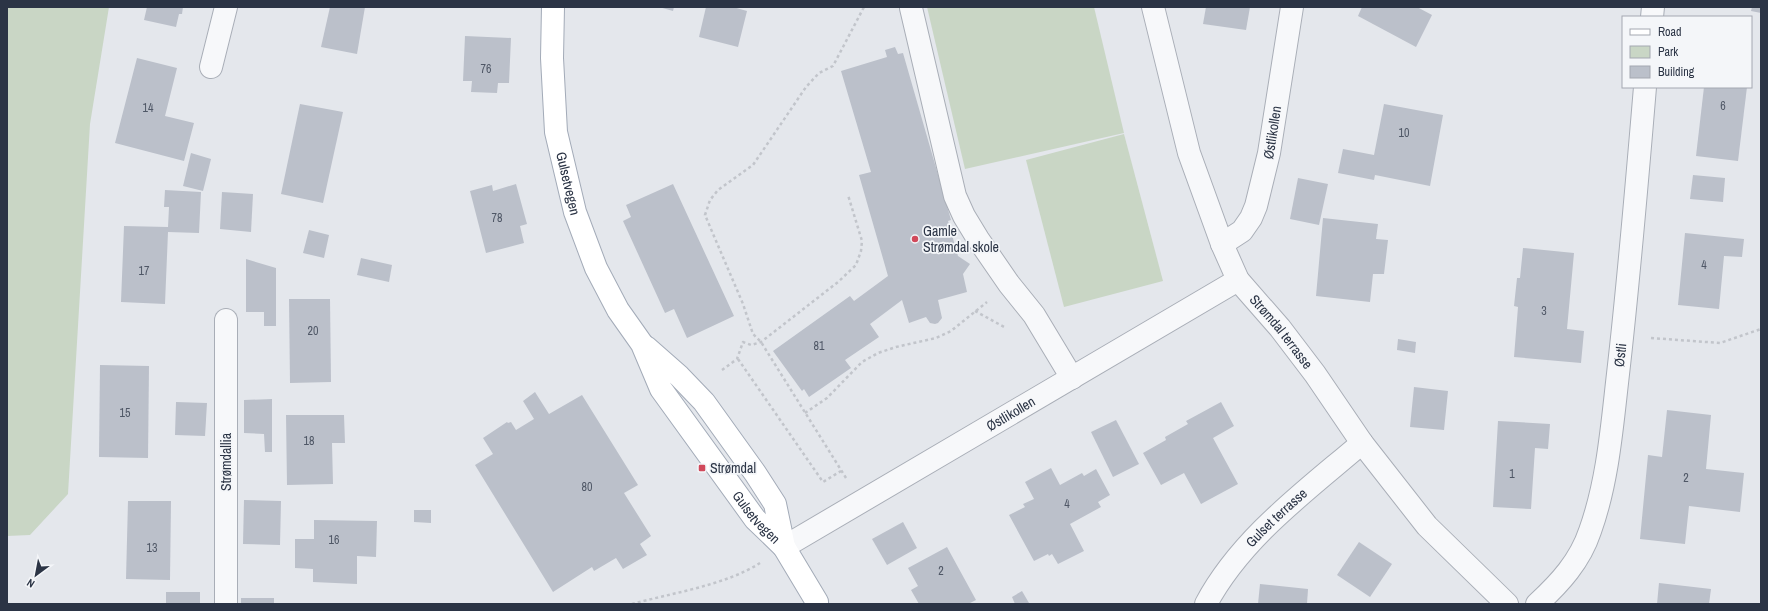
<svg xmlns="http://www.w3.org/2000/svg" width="1768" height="611" font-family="'Archivo Narrow',sans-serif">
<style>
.green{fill:#c9d6c5}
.building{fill:#bbc0ca}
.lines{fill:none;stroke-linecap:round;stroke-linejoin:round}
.minor-casing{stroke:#a9aeb7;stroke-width:24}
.major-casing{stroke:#a3abb8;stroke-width:24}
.path{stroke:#c2c5cb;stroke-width:2.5;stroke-dasharray:3 3;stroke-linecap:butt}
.minor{stroke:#f7f8fa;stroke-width:22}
.major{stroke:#fff;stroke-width:22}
.poi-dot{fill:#d1495b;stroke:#f4f6f9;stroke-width:1.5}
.labels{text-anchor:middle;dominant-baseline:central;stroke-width:3.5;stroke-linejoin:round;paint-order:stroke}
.number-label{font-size:12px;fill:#4f5766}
.street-label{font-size:14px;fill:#2b3445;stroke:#f4f6f9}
.poi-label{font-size:14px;fill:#2b3445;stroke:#f4f6f9;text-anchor:start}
</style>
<rect width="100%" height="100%" fill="#e4e7ec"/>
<g class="green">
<path d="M 7,7 L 109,7 L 90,124 L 68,494 L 30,535 L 7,536 Z"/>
<path d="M 927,7 L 1094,7 L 1124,133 L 965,169 Z"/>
<path d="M 1124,134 L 1163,281 L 1064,307 L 1026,160 Z"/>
</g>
<g class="building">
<path d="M 147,7 L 183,7 L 182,14 L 179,14 L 176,27 L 144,20 Z"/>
<path d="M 330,7 L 365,7 L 357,54 L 321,47 Z"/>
<path d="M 659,7 L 674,7 L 673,11 Z"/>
<path d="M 706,7 L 733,7 L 747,11 L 738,47 L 699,37 Z"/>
<path d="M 1206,7 L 1250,7 L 1246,30 L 1203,24 Z"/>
<path d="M 1362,7 L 1417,7 L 1432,15 L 1416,47 L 1358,16 Z"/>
<path d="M 1752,7 L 1761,7 L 1761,13 L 1751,11 Z"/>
<path d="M 465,36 L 511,38 L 509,83 L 498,83 L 497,93 L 471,92 L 472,81 L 463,81 Z"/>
<path d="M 895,47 L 898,54 L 903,53 L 951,220 L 948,221 L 958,256 L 970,264 L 963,274 L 967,292 L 938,300 L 942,318 L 938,323 L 935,324 L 930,323 L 926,317 L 909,323 L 902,300 L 870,324 L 879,337 L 845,360 L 851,368 L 809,397 L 804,389 L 802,391 L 773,351 L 850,296 L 854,301 L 888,276 L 859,175 L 871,172 L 841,71 L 887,57 L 885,50 Z"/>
<path d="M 137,58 L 177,68 L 165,116 L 194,123 L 184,161 L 115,143 Z"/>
<path d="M 1704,87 L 1747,87 L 1738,161 L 1696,156 Z"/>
<path d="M 300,104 L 343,112 L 323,203 L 281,194 Z"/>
<path d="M 1384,104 L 1443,115 L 1430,186 L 1375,175 L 1374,180 L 1338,173 L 1343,149 L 1374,155 Z"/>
<path d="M 191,153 L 211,159 L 203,191 L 183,186 Z"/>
<path d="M 1693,175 L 1725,178 L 1723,202 L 1690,199 Z"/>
<path d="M 1298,178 L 1328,184 L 1319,225 L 1290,219 Z"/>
<path d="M 516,184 L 527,224 L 520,226 L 524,243 L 486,253 L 470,191 L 492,185 L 493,191 Z"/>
<path d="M 673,184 L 734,316 L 687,338 L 674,309 L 665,313 L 623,221 L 631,217 L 626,205 Z"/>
<path d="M 165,190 L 201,192 L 199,233 L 168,232 L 165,304 L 121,302 L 124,226 L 168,227 L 169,207 L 164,207 Z"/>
<path d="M 222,192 L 253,194 L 251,232 L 220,229 Z"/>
<path d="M 1323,218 L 1378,224 L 1376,239 L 1388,240 L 1384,274 L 1373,274 L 1370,302 L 1316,296 Z"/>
<path d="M 309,230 L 329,235 L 324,258 L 303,253 Z"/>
<path d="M 1685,233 L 1744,239 L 1742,257 L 1724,256 L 1719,309 L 1678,305 Z"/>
<path d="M 1523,248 L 1574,253 L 1567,329 L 1584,331 L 1581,363 L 1514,357 L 1518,307 L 1514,306 L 1517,278 L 1520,278 Z"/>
<path d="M 361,258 L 392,265 L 389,282 L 357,275 Z"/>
<path d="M 246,259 L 276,268 L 276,326 L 264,326 L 264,312 L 246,312 Z"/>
<path d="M 289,299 L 330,299 L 331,382 L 290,383 Z"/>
<path d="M 1398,339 L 1416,342 L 1415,353 L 1397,350 Z"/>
<path d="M 100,365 L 149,366 L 148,458 L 99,457 Z"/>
<path d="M 1414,387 L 1448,391 L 1444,430 L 1410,427 Z"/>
<path d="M 535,392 L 549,414 L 582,395 L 638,485 L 624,493 L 651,536 L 640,544 L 647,555 L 623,569 L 616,558 L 594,571 L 592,567 L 553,592 L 475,465 L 493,454 L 483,438 L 507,422 L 508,423 L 511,422 L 516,430 L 534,419 L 523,401 Z"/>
<path d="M 272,399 L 272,452 L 265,452 L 264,434 L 244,433 L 244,400 Z"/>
<path d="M 176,402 L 207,403 L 205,436 L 175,435 Z"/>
<path d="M 1221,402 L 1234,426 L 1213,438 L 1238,484 L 1201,504 L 1184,473 L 1161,485 L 1143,453 L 1166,440 L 1165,437 L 1188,424 L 1186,421 Z"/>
<path d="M 1667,410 L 1711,415 L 1706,469 L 1744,473 L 1740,512 L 1689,506 L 1685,544 L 1640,539 L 1648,455 L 1662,457 Z"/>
<path d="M 286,415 L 344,415 L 345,443 L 332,443 L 333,484 L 287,485 Z"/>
<path d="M 1116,420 L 1139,464 L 1113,477 L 1091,432 Z"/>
<path d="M 1498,421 L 1550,424 L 1548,449 L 1535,448 L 1531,509 L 1493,507 Z"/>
<path d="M 1051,468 L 1060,485 L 1082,473 L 1084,476 L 1096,469 L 1110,495 L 1098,502 L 1101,507 L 1070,524 L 1084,551 L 1058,564 L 1052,554 L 1049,556 L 1048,554 L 1034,561 L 1009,515 L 1025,507 L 1023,504 L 1034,499 L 1025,482 Z"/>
<path d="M 244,500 L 281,501 L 280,545 L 243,544 Z"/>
<path d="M 128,501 L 171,501 L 170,580 L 126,579 Z"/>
<path d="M 414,510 L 431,510 L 431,523 L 414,522 Z"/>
<path d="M 314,520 L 377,521 L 376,557 L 357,556 L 357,584 L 313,582 L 313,569 L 295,568 L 295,539 L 314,539 Z"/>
<path d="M 903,522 L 917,548 L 887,565 L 872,539 Z"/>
<path d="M 1359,542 L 1392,564 L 1370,597 L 1337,575 Z"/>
<path d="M 947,547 L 976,600 L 968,604 L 919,604 L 911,590 L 918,586 L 908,568 Z"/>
<path d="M 1659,583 L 1711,589 L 1709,604 L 1657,604 Z"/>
<path d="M 1260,584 L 1308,589 L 1307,604 L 1258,604 Z"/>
<path d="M 1022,591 L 1029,603 L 1015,604 L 1012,597 Z"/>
<rect x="166" y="592" width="34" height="12"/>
<rect x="241" y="598" width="33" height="6"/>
</g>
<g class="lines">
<g class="minor-casing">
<g id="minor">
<path id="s1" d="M 1153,7 L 1189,153 L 1222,244 L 1238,280 L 1280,328 L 1315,374 L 1362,443 L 1427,526 L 1507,604"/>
<path d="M 911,8 L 955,196 L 964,216 L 978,239 L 1009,284 L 1034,315 L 1072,378"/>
<path d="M 1652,17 L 1653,7"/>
<path d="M 211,67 L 226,7"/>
<path id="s2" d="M 1222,244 L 1242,231 L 1251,218 L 1256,206 L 1269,153 L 1292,7"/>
<path id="s3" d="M 784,547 L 1238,280"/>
<path d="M 226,604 L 226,320"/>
<path id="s4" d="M 1206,604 C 1241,538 1306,491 1362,443"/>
<path id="s5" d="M 1537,604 C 1560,583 1580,561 1590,531 C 1608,481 1612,426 1618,374 C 1629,278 1637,183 1645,87"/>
</g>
</g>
<g class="major-casing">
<g id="major">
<path id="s6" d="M 553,7 L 552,58 L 556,132 L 575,212 L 596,268 L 618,310 L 642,344 L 661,389 L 755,519 L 784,547 L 817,602 L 816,604"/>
<path d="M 646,347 L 679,376 L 704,402 L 755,473 L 775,504 L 784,547"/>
</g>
</g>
<g class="path">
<path d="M 975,311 L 1006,328"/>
<path d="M 1651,338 L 1720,343 L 1761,329"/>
<path d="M 738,359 L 823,482 L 841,471"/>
<path d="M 722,370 L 737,359 L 743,342 L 751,345 L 761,342 L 838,282 L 856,265 L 861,251 L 862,241 L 848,195"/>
<path d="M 805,413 L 827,398 L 862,362 L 878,353 L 896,347 L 936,338 L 951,331 L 987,302"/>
<path d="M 846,478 L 761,342 L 753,334 L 743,304 L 705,215 L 710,200 L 718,190 L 753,165 L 806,87 L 819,73 L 833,66 L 864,7"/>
<path d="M 632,604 C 672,593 726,585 760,563"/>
</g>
<use href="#minor" class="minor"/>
<use href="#major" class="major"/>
</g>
<g class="poi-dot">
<circle cx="915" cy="239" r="4"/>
<rect x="698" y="464" width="8" height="8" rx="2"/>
</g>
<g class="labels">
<g class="number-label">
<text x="486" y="69">76</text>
<text x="1723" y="106">6</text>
<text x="148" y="108">14</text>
<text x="1404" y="133">10</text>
<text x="497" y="218">78</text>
<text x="1704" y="265">4</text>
<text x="144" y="271">17</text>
<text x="1544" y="311">3</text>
<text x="313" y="331">20</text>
<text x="819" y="346">81</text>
<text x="125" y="413">15</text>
<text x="309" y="441">18</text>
<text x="1512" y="474">1</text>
<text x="1686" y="478">2</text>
<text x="587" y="487">80</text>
<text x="1067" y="504">4</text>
<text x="334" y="540">16</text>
<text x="152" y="548">13</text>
<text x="941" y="571">2</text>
</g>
<g class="street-label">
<text stroke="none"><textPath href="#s2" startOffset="128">Østlikollen</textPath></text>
<text stroke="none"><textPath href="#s6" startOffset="178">Gulsetvegen</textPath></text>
<text stroke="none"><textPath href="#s1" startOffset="354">Strømdal terrasse</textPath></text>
<text stroke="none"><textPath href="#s5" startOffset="270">Østli</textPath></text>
<text stroke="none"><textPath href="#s3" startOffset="263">Østlikollen</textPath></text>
<text transform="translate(226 462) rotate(-90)">Strømdallia</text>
<text stroke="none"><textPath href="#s6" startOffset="565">Gulsetvegen</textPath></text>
<text stroke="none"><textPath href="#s4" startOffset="112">Gulset terrasse</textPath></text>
</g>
<g class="poi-label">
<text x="923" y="231">Gamle<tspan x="923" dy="16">Strømdal skole</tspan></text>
<text x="710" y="468">Strømdal</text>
</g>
</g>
<rect width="1768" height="611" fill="none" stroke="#2b3445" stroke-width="16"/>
<rect x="1622" y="16" width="130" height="72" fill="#f4f6f9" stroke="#a4a8b1"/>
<rect x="1630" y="29" width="20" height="6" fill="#ffffff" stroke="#a4a8b1"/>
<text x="1658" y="36" font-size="12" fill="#2b3445">Road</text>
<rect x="1630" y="46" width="20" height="12" fill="#c9d6c5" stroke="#a4a8b1"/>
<text x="1658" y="56" font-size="12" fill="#2b3445">Park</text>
<rect x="1630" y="66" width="20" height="12" fill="#bbc0ca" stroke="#a4a8b1"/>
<text x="1658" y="76" font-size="12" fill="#2b3445">Building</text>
<g transform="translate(36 575) rotate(212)" stroke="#f4f6f9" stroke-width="3" paint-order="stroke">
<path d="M0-3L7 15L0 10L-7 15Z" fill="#2b3445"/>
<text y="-6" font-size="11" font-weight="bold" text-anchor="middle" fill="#2b3445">N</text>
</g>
</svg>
